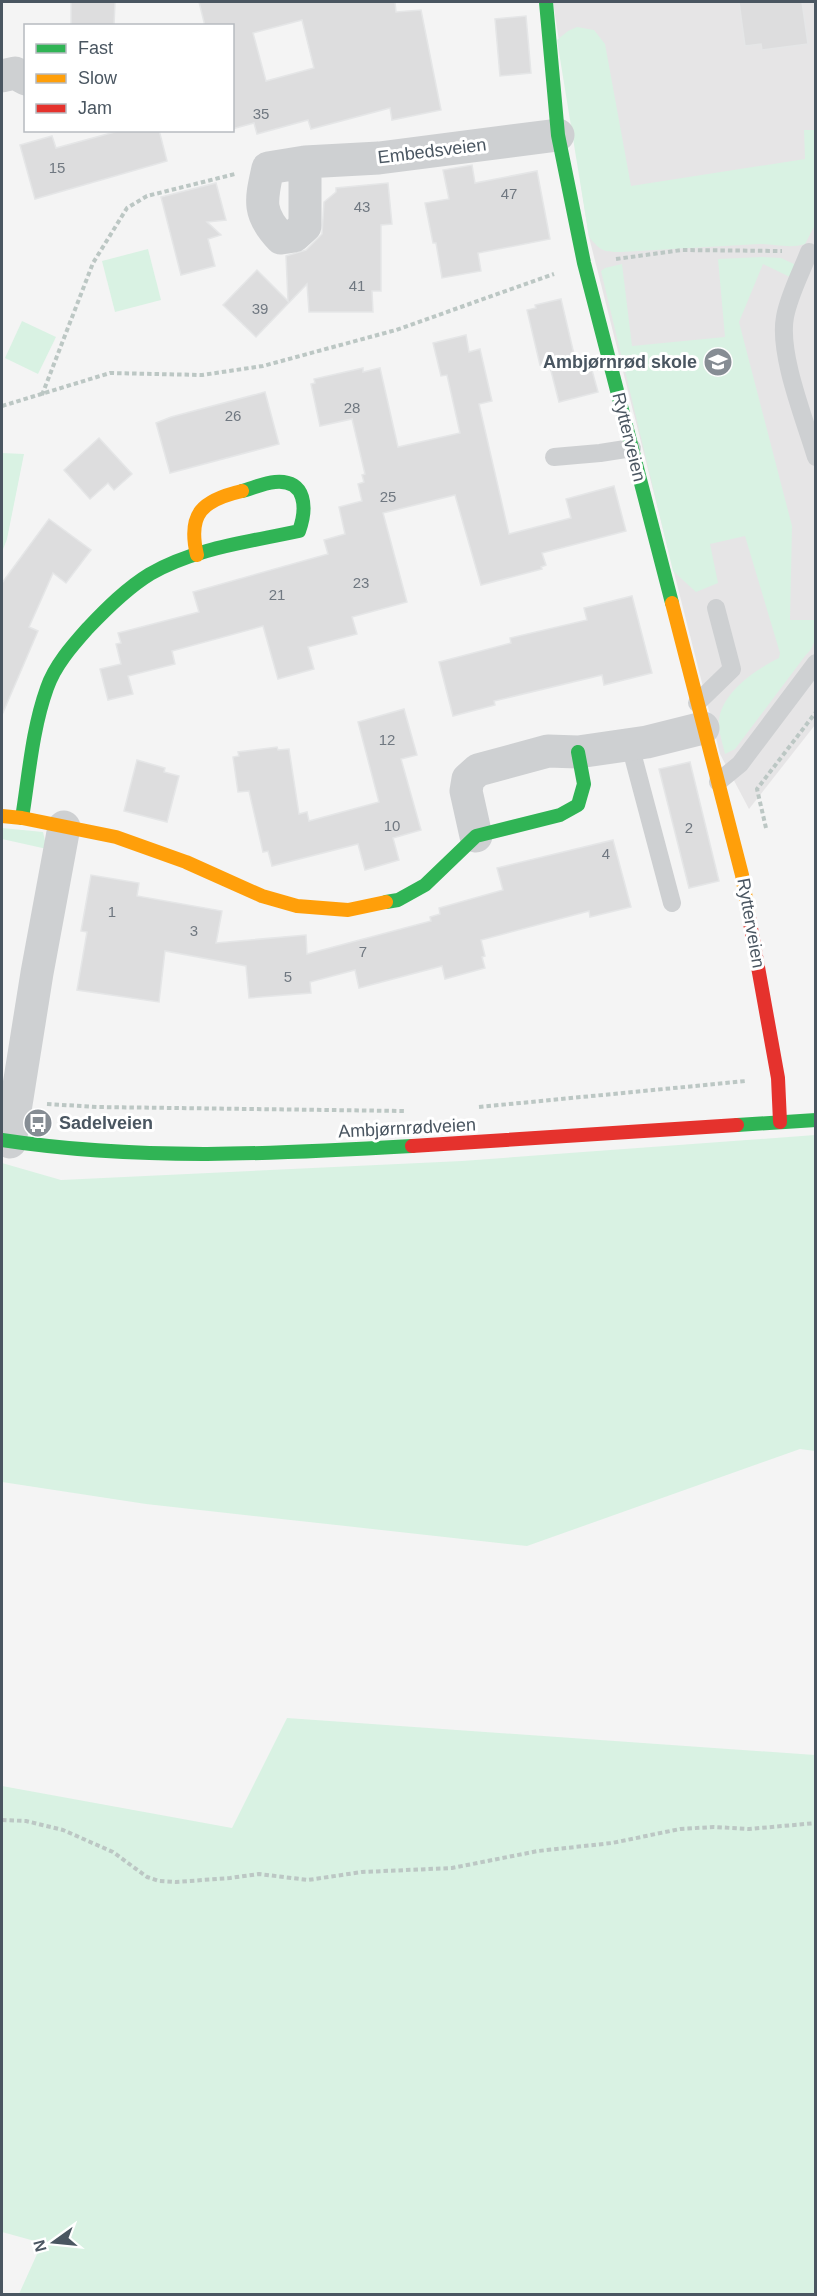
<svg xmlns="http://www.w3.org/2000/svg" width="817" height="2296" font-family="Arial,sans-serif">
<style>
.education{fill:#e6e5e6}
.green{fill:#d9f2e3}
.building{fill:#ddddde;stroke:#e5e6e7;stroke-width:1.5;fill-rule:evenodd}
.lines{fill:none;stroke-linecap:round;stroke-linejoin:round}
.path{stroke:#bcc7c4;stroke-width:4;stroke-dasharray:4.5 3;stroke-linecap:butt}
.lane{stroke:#ced0d2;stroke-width:18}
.street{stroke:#ced0d2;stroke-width:33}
.fast{stroke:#30b455;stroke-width:14}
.slow{stroke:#ff9f0a;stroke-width:14}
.jam{stroke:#e5322d;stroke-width:14}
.labels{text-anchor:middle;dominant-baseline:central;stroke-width:6;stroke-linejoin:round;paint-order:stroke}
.number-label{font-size:15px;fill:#707881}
.street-label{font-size:18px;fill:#4a5661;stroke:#fff}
.poi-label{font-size:18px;font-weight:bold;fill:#4a5661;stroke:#fff;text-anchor:end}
</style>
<rect width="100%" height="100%" fill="#f4f4f4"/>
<path class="education" d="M 553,2 L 815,2 L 815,725 L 749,809 L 720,754 L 589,237 Z"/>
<g class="green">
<path d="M 577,27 L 594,30 L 605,44 L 631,186 L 805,159 L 804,130 L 815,130 L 815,225 L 805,244 C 789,249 775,244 759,244 L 621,252 C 603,252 601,251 589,237 L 557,40 L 568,31 Z"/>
<path d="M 148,249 L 161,300 L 115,312 L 102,261 Z"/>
<path d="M 762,257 L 781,258 L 796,265 L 792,278 L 763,264 L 739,322 L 792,526 L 790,620 L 815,620 C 815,636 817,645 805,656 L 735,749 L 725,754 C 723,744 718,731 719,721 C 721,693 756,669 779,658 L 780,653 L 745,536 L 710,544 L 718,583 L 696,592 L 673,571 L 601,271 L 605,268 L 622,264 L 632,346 L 725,337 L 718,259 Z"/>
<path d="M 22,321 L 56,337 L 38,374 L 5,358 Z"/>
<path d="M 2,453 L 24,454 L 7,539 L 2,552 Z"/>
<path d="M 2,828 L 43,832 L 47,849 L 2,839 Z"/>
<path d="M 815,1135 L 815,1451 L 800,1449 L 527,1546 L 146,1504 L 2,1482 L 2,1163 L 61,1180 L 462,1161 Z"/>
<path d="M 287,1718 L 815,1755 L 815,2294 L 19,2294 L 42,2243 L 2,2232 L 2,1786 L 232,1828 Z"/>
</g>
<g class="building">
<path d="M 71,2 L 115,2 L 114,26 L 71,26 Z"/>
<path d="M 199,2 L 395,2 L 396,12 L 421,10 L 441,110 L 392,120 L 390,108 L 311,129 L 308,120 L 257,134 L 254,123 L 232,129 L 232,26 L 205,26 ZM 302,20 L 314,68 L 266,81 L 253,33 Z"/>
<path d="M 739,2 L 802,2 L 808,44 L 762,50 L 761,44 L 745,46 Z"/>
<path d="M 526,16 L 531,73 L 500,76 L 495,19 Z"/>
<path d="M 122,130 L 159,130 L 167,161 L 35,199 L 20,145 L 52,136 L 56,148 Z"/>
<path d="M 472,165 L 475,183 L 537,171 L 550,239 L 478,253 L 481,271 L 442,278 L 436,243 L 433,243 L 425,203 L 449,199 L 443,170 Z"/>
<path d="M 216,183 L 226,220 L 207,222 L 221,235 L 208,239 L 215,266 L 181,275 L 161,197 Z"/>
<path d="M 388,183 L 392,224 L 381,225 L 381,291 L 372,291 L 373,312 L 309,312 L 307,284 L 256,337 L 223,305 L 257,270 L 288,301 L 286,256 L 306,250 L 322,234 L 324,202 L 336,192 L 336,188 Z"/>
<path d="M 561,299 L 577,367 L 590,363 L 598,392 L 559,402 L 549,363 L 540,365 L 527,310 L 536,308 L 535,305 Z"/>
<path d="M 466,335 L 469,352 L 480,349 L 492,401 L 479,404 L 509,534 L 571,518 L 566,499 L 614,486 L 626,531 L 542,553 L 546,565 L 541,567 L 542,569 L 481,585 L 455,495 L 383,513 L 407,602 L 352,617 L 357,634 L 308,647 L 314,669 L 278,679 L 263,626 L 172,651 L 175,664 L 128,676 L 133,694 L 108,700 L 100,669 L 121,664 L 116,644 L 121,643 L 118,633 L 199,612 L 193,592 L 328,554 L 324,540 L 345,534 L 339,507 L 362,501 L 358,484 L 364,482 L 362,475 L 365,474 L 352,419 L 320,426 L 311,384 L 315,383 L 314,379 L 363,368 L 363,372 L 380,368 L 398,447 L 460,433 L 447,375 L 441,376 L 433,343 Z"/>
<path d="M 265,392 L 279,444 L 170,473 L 156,423 L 171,417 Z"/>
<path d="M 99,438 L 132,474 L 114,490 L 108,483 L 90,499 L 64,470 Z"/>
<path d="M 49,519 L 91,550 L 66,583 L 53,573 L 29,627 L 38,631 L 2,715 L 2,583 Z"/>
<path d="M 632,596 L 652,673 L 604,685 L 602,675 L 494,701 L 495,705 L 453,716 L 439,662 L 511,643 L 510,638 L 587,620 L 584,608 Z"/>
<path d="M 404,709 L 417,755 L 401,759 L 421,830 L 393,838 L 399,860 L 365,870 L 358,844 L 272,866 L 268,851 L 263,852 L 249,791 L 238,792 L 233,757 L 239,756 L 238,752 L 277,747 L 278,750 L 289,749 L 299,814 L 307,812 L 309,821 L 379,802 L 358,722 Z"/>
<path d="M 137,760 L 165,768 L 164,772 L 179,776 L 167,822 L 124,811 Z"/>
<path d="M 690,762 L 719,881 L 689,888 L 659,769 Z"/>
<path d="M 613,840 L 631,907 L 590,917 L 589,911 L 481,940 L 485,956 L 482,957 L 485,968 L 445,979 L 442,966 L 359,988 L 355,970 L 310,982 L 311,993 L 249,998 L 246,966 L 165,951 L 159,1002 L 77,990 L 87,932 L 81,931 L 91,875 L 139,883 L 137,896 L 222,911 L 216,943 L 306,935 L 307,954 L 431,921 L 430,917 L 440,914 L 439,908 L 503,890 L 497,868 Z"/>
</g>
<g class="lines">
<g class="path">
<path d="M 616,259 L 682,250 L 782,251"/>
<path d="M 42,395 L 93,263 L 127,208 L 147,196 L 235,174"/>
<path d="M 2,406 L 110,373 L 202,375 L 263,366 L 396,330 L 554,274"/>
<path d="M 766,828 L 757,789 L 816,712"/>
<path d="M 47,1104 L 97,1107 L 405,1111"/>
<path d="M 479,1107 L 746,1081"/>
<path d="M 2,1820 L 26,1821 L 63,1830 L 113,1852 L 147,1877 L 159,1881 L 176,1882 L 230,1878 L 259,1874 L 308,1880 L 362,1872 L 452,1868 L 538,1851 L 612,1843 L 680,1829 L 714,1827 L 749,1829 L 816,1823"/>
</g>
<g class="lane">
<path d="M 809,252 C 801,273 789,295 785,317 C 778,354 805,420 816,457"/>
<path d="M 554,457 L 600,453 L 632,448"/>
<path d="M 697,703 L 732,669 L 716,608"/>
<path d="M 630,745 L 672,903"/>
<path d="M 718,782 L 740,764 L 816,663"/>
</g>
<g class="street">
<path d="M 2,76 L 15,73 L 26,79"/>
<path d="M 305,162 L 305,226 L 294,236 L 281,238 C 257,213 261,200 268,168 L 305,162 L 379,158 L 558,135"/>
<path d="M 476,836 L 466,791 L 468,779 L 478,770 L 548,751 L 578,752 L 647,742 L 703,728"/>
<path d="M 10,1142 L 37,973 L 64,827"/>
</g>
<g class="fast">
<path d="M 546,2 L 558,135 L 584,263 L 672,603"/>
<path d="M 22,818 C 29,775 32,730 47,688 C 55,665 72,646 88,628 C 107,608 127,588 150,574 C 195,548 249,542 299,531 C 307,509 307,479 275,482 C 264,483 253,488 242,491"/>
<path d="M 386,902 L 398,900 L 425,885 L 476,836 L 560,815 L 578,805 L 584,784 L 578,752"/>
<path d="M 737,1125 L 816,1120"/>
<path d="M 2,1140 C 139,1161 275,1154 412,1146"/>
</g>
<g class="slow">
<path d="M 197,555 C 187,513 203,500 242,491"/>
<path d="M 672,603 L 742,875 L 749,917"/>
<path d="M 2,816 L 22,818 L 116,837 L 186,862 L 262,896 L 297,906 L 348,910 L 386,902"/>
</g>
<g class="jam">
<path d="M 749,917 L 778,1078 L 780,1122"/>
<path d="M 412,1146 L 737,1125"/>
</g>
</g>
<defs>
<g id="school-disc" transform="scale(1.5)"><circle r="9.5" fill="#868d94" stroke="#fff"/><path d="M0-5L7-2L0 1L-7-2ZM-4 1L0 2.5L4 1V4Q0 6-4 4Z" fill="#fff"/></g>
<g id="bus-disc" transform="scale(1.5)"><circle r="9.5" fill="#868d94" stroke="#fff"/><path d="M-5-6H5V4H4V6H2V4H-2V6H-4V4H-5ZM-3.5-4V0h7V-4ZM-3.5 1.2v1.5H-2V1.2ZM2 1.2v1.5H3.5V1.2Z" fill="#fff"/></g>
</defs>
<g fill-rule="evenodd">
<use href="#school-disc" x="718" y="362"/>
<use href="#bus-disc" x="38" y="1123"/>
</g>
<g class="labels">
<g class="number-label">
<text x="261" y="113">35</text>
<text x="57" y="167">15</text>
<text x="509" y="193">47</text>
<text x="362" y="206">43</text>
<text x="357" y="285">41</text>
<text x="260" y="308">39</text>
<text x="352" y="407">28</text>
<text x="233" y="415">26</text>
<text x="388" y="496">25</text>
<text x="361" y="582">23</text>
<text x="277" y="594">21</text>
<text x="387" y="739">12</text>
<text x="392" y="825">10</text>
<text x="689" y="827">2</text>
<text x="606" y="853">4</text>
<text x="112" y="911">1</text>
<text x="194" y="930">3</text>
<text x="363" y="951">7</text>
<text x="288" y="976">5</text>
</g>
<g class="street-label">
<text transform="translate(432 151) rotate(-7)">Embedsveien</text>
<text transform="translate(629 437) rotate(76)">Rytterveien</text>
<text transform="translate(751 923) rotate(80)">Rytterveien</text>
<text transform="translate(407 1128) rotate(-3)">Ambjørnrødveien</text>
</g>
<g class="poi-label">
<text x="697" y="362">Ambjørnrød skole</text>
<text x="59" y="1123" text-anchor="start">Sadelveien</text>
</g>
</g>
<rect width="817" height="2296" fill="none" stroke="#4a5661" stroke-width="6"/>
<rect x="24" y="24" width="210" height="108" fill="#ffffff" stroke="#b7bbc0" stroke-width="1.5"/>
<rect x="36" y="44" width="30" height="9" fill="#30b455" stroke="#b7bbc0" stroke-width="1.5"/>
<text x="78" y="54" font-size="18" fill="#4a5661">Fast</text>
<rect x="36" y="74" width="30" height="9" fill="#ff9f0a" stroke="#b7bbc0" stroke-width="1.5"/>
<text x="78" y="84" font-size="18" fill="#4a5661">Slow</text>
<rect x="36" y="104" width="30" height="9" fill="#e5322d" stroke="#b7bbc0" stroke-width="1.5"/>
<text x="78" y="114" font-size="18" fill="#4a5661">Jam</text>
<g transform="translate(54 2242) rotate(255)" stroke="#ffffff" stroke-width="4.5" paint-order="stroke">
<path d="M0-4.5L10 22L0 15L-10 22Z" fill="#4a5661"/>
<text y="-9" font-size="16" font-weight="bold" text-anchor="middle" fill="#4a5661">N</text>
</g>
</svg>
